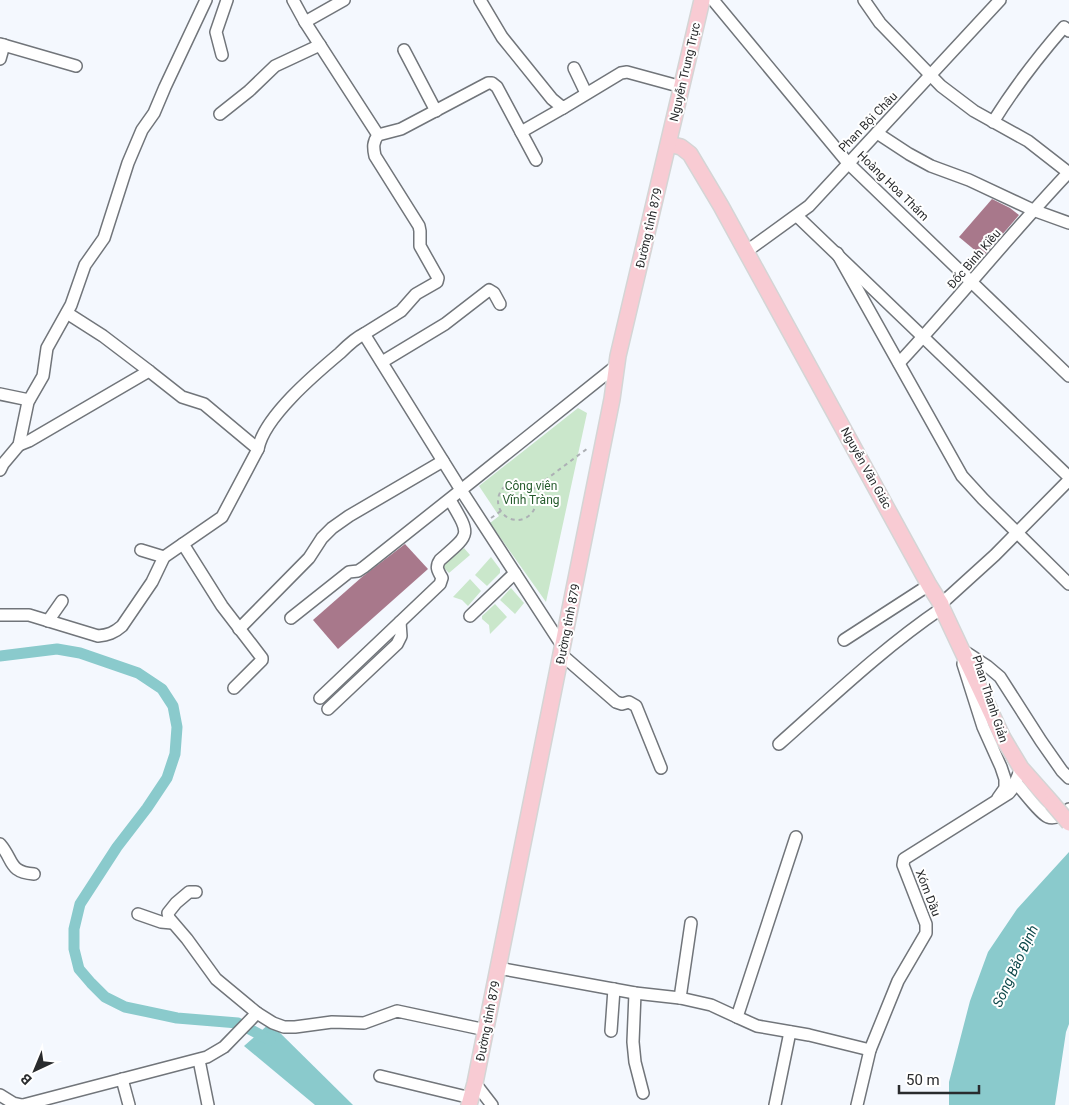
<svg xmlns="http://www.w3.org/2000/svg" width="1069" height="1105" font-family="Roboto,sans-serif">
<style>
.green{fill:#cae7cb}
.water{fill:#8acacc}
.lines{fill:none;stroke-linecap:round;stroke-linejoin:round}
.canal{stroke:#8acacc;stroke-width:11}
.building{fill:#a8788b}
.minor-casing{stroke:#71757a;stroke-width:14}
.major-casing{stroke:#d4d5d5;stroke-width:18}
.path{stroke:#adb0b5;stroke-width:2;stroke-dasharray:4 4;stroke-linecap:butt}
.minor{stroke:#fff;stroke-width:11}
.major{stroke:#f8cbd3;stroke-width:15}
.major-bridge-casing{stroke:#d4d5d5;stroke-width:18;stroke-linecap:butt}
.major-bridge{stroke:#f8cbd3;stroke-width:15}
.labels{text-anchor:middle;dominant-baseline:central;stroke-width:4;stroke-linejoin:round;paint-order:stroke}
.street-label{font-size:12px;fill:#292b2d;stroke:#fff}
.park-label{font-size:12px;fill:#255b2c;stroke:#fff}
.water-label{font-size:14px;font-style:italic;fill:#0c4749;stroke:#fff}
</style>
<rect width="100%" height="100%" fill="#f4f8fe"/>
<g class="green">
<path d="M 578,408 L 587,413 L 546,602 L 490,523 L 499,516 L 479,486 Z"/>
<path d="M 464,548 L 470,555 L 449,573 L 442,566 Z"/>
<path d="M 491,557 L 500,569 L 500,573 L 487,586 L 475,575 Z"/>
<path d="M 470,579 L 481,591 L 468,606 L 462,600 L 453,597 Z"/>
<path d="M 511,588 L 524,603 L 515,614 L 500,600 Z"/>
<path d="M 495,604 L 507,617 L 490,634 L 489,625 L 482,619 L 482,616 Z"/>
</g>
<g class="water">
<path d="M 1069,852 L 1069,1024 L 1066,1032 L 1055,1105 L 949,1105 L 949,1082 L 970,1001 L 988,952 L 1017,909 Z"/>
<path d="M 270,1023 L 353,1105 L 315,1105 L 244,1046 Z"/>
</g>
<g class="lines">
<path class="canal" d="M 0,656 L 57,649 L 80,653 L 138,673 L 162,689 L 173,706 L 177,727 L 175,754 L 167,778 L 147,808 L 117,847 L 80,904 L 74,929 L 74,949 L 79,969 L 91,983 L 105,997 L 125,1007 L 177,1018 L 238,1023 L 270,1040"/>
</g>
<g class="building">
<path d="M 992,199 L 1010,208 L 1019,215 L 983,257 L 959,237 Z"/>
<path d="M 405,544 L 428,569 L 338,649 L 313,620 L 362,577 Z"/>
</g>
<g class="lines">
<g class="minor-casing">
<g id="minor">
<path d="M 293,0 L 305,22 L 378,135"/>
<path d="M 480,0 L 502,37 L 552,99 L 563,108 L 621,73 L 627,72 L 682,87"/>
<path d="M 713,0 L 848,163 L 1069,376"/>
<path d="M 864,0 L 880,23 L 941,86 L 974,111 L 1028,141 L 1069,173"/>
<path d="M 305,22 L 344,0"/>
<path d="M 0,44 L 76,66"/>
<path d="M 404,50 L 436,111"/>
<path d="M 222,55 L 216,32 L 227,0"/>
<path d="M 0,59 L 4,45"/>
<path d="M 574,68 L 586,93"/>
<path d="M 220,114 L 249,91 L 275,66 L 320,45"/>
<path d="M 993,122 C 1014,88 1038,57 1064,27 L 1069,31"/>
<path d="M 521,132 L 563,108"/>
<path d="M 877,133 L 909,154 L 931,166 L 969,180 L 1033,210 L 1069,223"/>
<path d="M 797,216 L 1069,477"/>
<path d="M 747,251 L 809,206 L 1000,0"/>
<path d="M 837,253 L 962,476 L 983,499 L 1069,584"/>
<path d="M 67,313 L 103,336 L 149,371"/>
<path d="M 364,334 L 401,311 L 416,294 L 437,282 L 438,278 L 420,246 L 420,231 L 419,226 L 375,156 C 373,147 373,142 378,135 L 401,129 L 488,83 L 492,83 L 497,87 L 536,160"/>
<path d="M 382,362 L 445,324 L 489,290 L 494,293 L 500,304"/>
<path d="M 899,363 C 957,301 1010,234 1069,172"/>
<path d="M 0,394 L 29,400"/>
<path d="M 19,445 L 29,441 L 149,371 L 182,397 L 204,404 L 258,449"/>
<path d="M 0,470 L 3,464 L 19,445 L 28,402 L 43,376 L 47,348 L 71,305 L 85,265 L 104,238 L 128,163 L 142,130 L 154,113 L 165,87 L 206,0"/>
<path d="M 183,544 L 222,606 L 262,658 L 262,660 L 234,688"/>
<path d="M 141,550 L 164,557"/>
<path d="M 941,604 L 995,555 L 1069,480"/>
<path d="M 0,615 L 29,615 L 98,636 C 108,635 114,633 122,626 L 152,582 L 164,557 L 222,517 L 258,449 C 264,417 315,374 340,353 C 347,346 355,338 364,334 L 461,490 L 364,567 L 358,571 L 349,572 L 291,618"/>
<path d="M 470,616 L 515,573"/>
<path d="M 48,621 L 62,601"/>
<path d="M 239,629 L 309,558 L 322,538 L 332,528 L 349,516 L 443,461"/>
<path d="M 844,640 L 929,585"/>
<path d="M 563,647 L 461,490 L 616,366"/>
<path d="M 961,649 L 987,666 L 1000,677 L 1041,741 L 1062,771 L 1069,778"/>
<path d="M 562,655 L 616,702 L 622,704 L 629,702 L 636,706 L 661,768"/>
<path d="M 963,664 L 983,727 L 1001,767 L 1005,779 L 1005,788 L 998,798"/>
<path d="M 320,698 L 440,584 L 442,578 C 438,571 435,567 440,560 C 471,533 471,536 450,500"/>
<path d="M 328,709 L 397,644 L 401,636 L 400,622"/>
<path d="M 779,744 C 832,697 883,648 942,608"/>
<path d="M 1015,782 C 1022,789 1040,814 1048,817 C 1055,820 1064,814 1069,809"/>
<path d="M 796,837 L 737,1017 L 757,1026 L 809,1035 L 870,1050"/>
<path d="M 0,844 C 14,860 8,872 34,874"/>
<path d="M 138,914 L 161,922 L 172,923"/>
<path d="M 498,968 L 635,993 L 680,998 L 711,1005 L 737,1017"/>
<path d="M 635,993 L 633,1042 L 635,1062 L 643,1093"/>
<path d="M 680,998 L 691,923"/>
<path d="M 257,1013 L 273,1023 L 284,1027 L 295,1027 L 332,1022 L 364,1023 L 397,1011 L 486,1030"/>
<path d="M 611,1031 L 614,989"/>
<path d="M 199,1060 L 208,1105"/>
<path d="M 380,1076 L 471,1098"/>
<path d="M 122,1079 L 129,1105"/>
<path d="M 475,1083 L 492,1105"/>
<path d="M 0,1095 L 13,1103 L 22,1105"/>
<path d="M 23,1105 L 207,1057 L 224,1047 L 257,1013 L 216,979 L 187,939 L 169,918 L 168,913 L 176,903 L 189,892 L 196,892"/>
<path d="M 775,1105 L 790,1032"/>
<path d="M 857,1105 L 870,1050 L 898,981 L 926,933 L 926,924 L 903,865 L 904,859 L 1009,793 L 1013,788 L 1021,768"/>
</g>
</g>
<g class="major-casing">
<g id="major">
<path d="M 669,144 L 681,147 L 690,154 L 721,206 L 929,585 L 941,604 L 942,608 L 1003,738 L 1021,768 L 1052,803"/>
<path d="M 469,1105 L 475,1083 L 612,399 L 618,356 L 702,0"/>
</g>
</g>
<g class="path">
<circle cx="517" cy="501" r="19"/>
<path d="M 532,490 L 588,448"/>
<path d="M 491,518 L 501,511"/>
</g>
<use href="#minor" class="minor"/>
<use href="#major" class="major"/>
<g class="major-bridge-casing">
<path id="major-bridge" d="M 1052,803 L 1069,823"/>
</g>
<use href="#major-bridge" class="major-bridge"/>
</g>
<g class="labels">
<g class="street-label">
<text transform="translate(685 72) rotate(-77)">Nguyễn Trung Trực</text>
<text transform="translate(868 122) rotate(-46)">Phan Bội Châu</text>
<text transform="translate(893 186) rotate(44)">Hoàng Hoa Thám</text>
<text transform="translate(649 228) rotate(-77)">Đường tỉnh 879</text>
<text transform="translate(974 259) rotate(-49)">Đốc Binh Kiều</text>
<text transform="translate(866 468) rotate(61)">Nguyễn Văn Giác</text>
<text transform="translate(568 624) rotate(-79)">Đường tỉnh 879</text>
<text transform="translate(990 699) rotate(72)">Phan Thanh Giản</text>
<text transform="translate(928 893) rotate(69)">Xóm Dầu</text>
<text transform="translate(488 1021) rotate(-79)">Đường tỉnh 879</text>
</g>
<g class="park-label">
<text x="531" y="486">Công viên<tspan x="531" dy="14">Vĩnh Tràng</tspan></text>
</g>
<g class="water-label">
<text transform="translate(1015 966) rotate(-65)">Sông Bảo Định</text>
</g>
</g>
<g transform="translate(35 1070) rotate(224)" stroke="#ffffff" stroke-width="4" paint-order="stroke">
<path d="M0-4L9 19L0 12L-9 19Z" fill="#292b2d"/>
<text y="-8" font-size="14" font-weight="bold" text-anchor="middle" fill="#292b2d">B</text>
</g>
<path d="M899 1085v8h80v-8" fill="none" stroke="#292b2d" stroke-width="2.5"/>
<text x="906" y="1085" font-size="15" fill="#292b2d" stroke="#ffffff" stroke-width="4" paint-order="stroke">50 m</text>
</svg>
